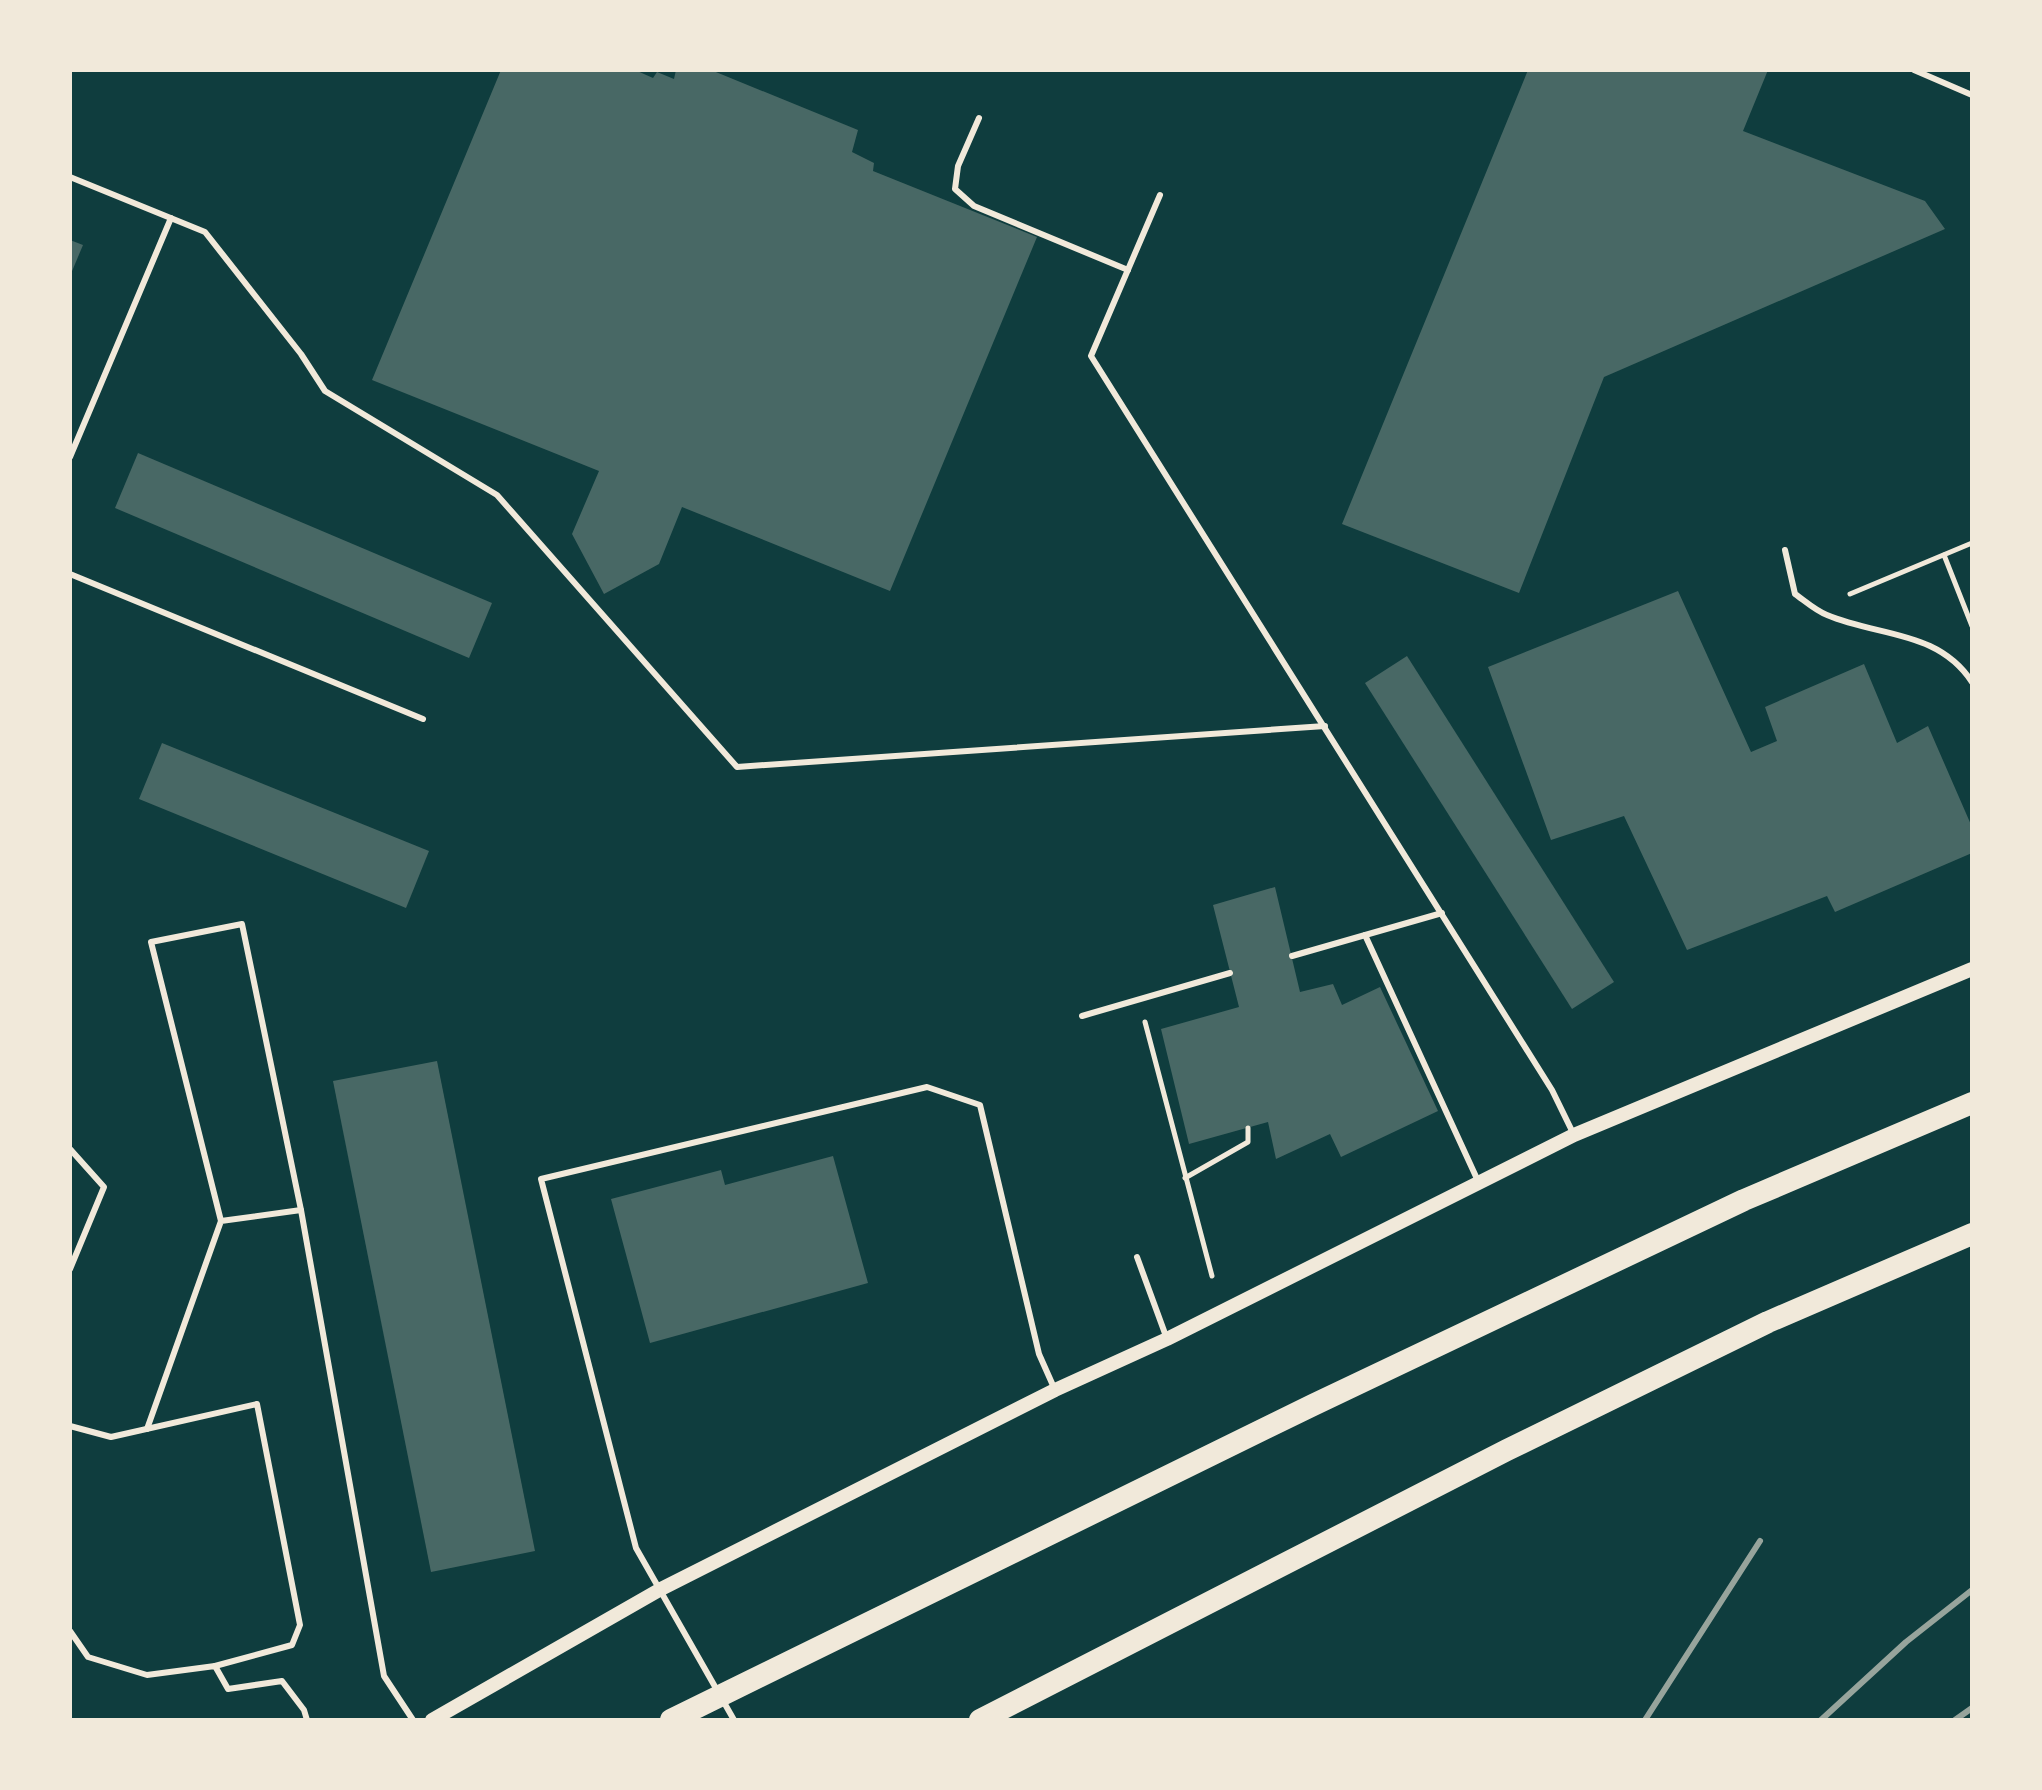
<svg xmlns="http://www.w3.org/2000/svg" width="2042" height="1790" font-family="'Varela Round',sans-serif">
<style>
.building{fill:#486865}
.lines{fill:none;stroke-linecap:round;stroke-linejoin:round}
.path{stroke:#f1e9da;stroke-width:5}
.service{stroke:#f1e9da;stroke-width:6}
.tertiary{stroke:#f1e9da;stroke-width:14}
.trunk{stroke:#f1e9da;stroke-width:22}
.rail{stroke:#97a49c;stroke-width:6}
</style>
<rect width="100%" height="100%" fill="#0f3d3e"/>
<g class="building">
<path d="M 501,70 L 635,70 L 653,78 L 657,72 L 674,79 L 676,70 L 711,70 L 858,130 L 852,152 L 874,163 L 873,171 L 1037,237 L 890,591 L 682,507 L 659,564 L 604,594 L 572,534 L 599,471 L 372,380 Z"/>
<path d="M 1528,70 L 1768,70 L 1743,131 L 1925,201 L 1945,229 L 1604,377 L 1519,593 L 1342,524 Z"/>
<path d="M 70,240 L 83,245 L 70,276 Z"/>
<path d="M 138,453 L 492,603 L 469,658 L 115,508 Z"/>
<path d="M 1678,591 L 1751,752 L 1777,741 L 1765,707 L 1864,664 L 1897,743 L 1928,726 L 1972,827 L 1972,853 L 1835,912 L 1827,896 L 1687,950 L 1624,816 L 1551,840 L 1488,667 Z"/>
<path d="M 1407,656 L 1614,982 L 1572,1009 L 1365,683 Z"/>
<path d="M 162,743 L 429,851 L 406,908 L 139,799 Z"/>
<path d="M 1275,887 L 1300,992 L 1333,984 L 1342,1005 L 1380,987 L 1438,1111 L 1341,1157 L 1330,1134 L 1276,1159 L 1268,1122 L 1189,1144 L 1161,1029 L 1239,1007 L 1213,905 Z"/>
<path d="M 437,1061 L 535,1551 L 431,1572 L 333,1081 Z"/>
<path d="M 833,1156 L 868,1283 L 650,1343 L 611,1199 L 721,1170 L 725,1185 Z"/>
</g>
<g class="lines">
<g class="path">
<path d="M 1944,555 L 1972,626"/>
<path d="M 1850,594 L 1972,543"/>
<path d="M 1145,1022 L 1212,1276"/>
<path d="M 1185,1178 L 1248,1142 L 1248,1128"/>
</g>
<g class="service">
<path d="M 1914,70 L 1972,95"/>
<path d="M 979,118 L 958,166 L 955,189 L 974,206 L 1128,270"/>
<path d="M 70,177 L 205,232 L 301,354 L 325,391 L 497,495 L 737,767 L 1325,726"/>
<path d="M 1160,195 L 1091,356 L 1552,1090 L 1574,1135"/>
<path d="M 70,457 L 171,218"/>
<path d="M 1785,550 L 1795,594 C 1805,601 1816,611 1827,615 C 1879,637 1938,630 1972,682"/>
<path d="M 70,574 L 423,719"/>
<path d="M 1365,935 L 1478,1181"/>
<path d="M 1292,956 L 1442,913"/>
<path d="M 1082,1016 L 1230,973"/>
<path d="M 70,1149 L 104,1187 L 70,1269"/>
<path d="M 221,1221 L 151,942 L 242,924 L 301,1210 L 384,1676 L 413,1720"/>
<path d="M 1137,1257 L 1167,1339"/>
<path d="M 70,1426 L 111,1437 L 257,1404 L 300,1625 L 292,1645 L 215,1666"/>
<path d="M 147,1429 L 221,1221 L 301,1210"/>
<path d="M 70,1631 L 88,1657 L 147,1675 L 215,1666 L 228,1689 L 282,1681 L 304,1710 L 307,1720"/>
<path d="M 734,1720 L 636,1548 L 541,1179 L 927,1087 L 980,1105 L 1039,1354 L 1055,1390"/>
</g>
<path class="tertiary" d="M 432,1720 L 661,1589 L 1055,1390 L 1167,1339 L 1574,1135 L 1972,969"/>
<g class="trunk">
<path d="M 671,1720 L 1313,1405 L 1744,1200 L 1972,1103"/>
<path d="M 980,1720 L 1507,1450 L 1768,1322 L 1972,1234"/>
</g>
<g class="rail">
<path d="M 1645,1720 L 1760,1541"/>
<path d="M 1821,1720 L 1906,1642 L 1972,1590"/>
<path d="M 1955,1720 L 1972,1708"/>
</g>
</g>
<rect width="2042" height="1790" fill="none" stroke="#f1e9da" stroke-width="144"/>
</svg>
